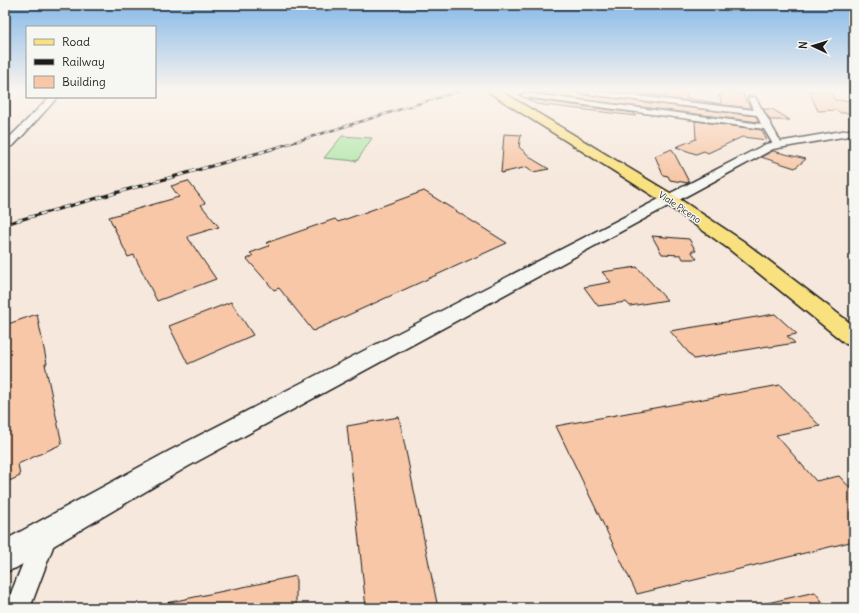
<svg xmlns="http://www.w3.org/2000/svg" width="859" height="613" font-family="Delius,sans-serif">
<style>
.green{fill:#b2e7aa;stroke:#678263}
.building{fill:#f7c7a7;stroke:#1c1c1c}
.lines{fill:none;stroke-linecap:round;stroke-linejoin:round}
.minor-casing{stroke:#1c1c1c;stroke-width:3}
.tertiary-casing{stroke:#1c1c1c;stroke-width:3}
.primary-casing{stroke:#1c1c1c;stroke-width:3}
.minor{fill:#f6f6f2;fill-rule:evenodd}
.tertiary{fill:#f6f6f2;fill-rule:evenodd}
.primary{fill:#fae180;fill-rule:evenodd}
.rail-far1-casing{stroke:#1c1c1c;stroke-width:2.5}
.rail-casing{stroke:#1c1c1c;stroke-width:3}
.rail-far1{stroke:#f6f6f2;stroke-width:1.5;stroke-dasharray:5;stroke-linecap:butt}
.rail{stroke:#f6f6f2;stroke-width:2;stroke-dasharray:6;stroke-linecap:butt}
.labels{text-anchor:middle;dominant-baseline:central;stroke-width:3;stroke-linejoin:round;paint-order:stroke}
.far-street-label{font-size:9px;fill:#1c1c1c;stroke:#f6f6f2}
</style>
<rect width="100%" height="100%" fill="#f6e8dc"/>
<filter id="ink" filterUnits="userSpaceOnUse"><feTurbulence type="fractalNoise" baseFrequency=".025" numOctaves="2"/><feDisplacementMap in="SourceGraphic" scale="8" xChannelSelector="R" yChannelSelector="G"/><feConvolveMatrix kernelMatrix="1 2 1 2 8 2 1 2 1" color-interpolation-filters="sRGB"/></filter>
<g filter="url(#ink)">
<path class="green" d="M 342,136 L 372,138 L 357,161 L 324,158 Z"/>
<g class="building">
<path d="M 535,91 L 555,93 L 555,91 L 575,91 L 579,94 L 756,116 L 759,122 L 533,93 Z"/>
<path d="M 605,91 L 620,91 L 667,96 L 668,91 L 687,91 L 686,98 L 722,104 L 719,95 L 722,96 L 721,91 L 743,94 L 746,102 L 748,103 L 751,108 Z"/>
<path d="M 809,91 L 829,91 L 835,100 L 851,101 L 854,105 L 854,113 L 841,113 L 836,110 L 818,111 Z"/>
<path d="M 527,99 L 634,113 L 636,116 L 536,104 Z"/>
<path d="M 763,109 L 772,109 L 790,120 L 770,120 Z"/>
<path d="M 695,121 L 762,130 L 767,140 L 742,137 L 708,153 L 704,151 L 696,154 L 676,147 L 696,139 Z"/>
<path d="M 504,134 L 521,135 L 519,147 L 534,160 L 549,169 L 533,172 L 527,167 L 501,173 Z"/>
<path d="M 672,149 L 689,182 L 688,183 L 670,180 L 668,176 L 663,175 L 655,156 Z"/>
<path d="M 773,151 L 806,159 L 795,168 L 761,157 Z"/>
<path d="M 188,181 L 205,203 L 201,205 L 219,227 L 189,236 L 188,238 L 216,279 L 157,301 L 134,255 L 128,257 L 109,217 L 179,197 L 171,186 Z"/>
<path d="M 424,191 L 507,243 L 313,331 L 279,288 L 274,290 L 247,259 L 253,256 L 250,253 L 269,246 L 266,243 L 335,219 L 338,222 Z"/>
<path d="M 652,236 L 689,239 L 696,251 L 691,251 L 697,259 L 683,259 L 681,255 L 662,254 Z"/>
<path d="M 637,267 L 667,300 L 630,306 L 626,302 L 598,306 L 584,287 L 611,282 L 602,272 Z"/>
<path d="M 231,302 L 253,335 L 188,364 L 169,326 Z"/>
<path d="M 37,314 L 47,364 L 45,364 L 62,444 L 18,464 L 20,476 L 5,483 L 5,325 Z"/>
<path d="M 775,314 L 797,334 L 787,336 L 795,343 L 770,347 L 768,346 L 694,359 L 670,331 Z"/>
<path d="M 780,385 L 820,426 L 776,435 L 816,481 L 839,476 L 854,492 L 854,541 L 637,594 L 556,426 Z"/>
<path d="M 399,417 L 438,608 L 366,608 L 347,426 Z"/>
<path d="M 296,576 L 296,608 L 166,608 L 166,603 Z"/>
<path d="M 815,592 L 827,608 L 763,608 L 763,604 Z"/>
</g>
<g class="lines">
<g class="minor-casing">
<g id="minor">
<path d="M 576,91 L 595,91 L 754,110 L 748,99 L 749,97 L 755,97 L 782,144 L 777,147 L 774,146 L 764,129 L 525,97 L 521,95 L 525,93 L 761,124 L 757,115 L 579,93 Z"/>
<path d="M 50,97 L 58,97 L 14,145 L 5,149 L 5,142 Z"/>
<path d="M 45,524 L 53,528 L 57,536 L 30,608 L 5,608 L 37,528 Z"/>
</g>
</g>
<g class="tertiary-casing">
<path id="tertiary" d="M 854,129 L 854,135 L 773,149 L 187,467 L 16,568 L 5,572 L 5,540 L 169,451 L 766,144 Z"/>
</g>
<g class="primary-casing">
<path id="primary" d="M 489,91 L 501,91 L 675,196 L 743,241 L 854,326 L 854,346 L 846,344 L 729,249 L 663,202 L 490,93 Z"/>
</g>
<use href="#minor" class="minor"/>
<use href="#tertiary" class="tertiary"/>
<use href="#primary" class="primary"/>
<g class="rail-far1-casing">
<path id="rail-far1" d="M 268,150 L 460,91"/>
</g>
<g class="rail-casing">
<path id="rail" d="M 5,224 L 272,149"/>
</g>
<use href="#rail-far1" class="rail-far1"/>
<use href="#rail" class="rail"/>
</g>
</g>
<linearGradient id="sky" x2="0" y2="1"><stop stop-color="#85b8e8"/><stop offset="0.51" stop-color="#fbf5ef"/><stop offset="1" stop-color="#fbf5ef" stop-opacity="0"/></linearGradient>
<rect width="859" height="177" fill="url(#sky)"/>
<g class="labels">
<g class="far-street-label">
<text transform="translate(680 207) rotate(34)">Viale Piceno</text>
</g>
</g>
<rect width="859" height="613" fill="none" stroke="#f6f6f2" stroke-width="20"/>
<rect x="10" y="10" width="839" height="593" fill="none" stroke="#1c1c1c" stroke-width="1.5" filter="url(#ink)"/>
<rect x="26" y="26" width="130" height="72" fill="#f6f6f2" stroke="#9f9f9c"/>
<rect x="34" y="39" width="20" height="6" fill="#fae180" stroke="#9f9f9c"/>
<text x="62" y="46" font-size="12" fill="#1c1c1c">Road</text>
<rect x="34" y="59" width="20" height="6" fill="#1c1c1c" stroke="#9f9f9c"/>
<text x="62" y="66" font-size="12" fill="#1c1c1c">Railway</text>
<rect x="34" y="76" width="20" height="12" fill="#f7c7a7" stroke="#9f9f9c"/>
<text x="62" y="86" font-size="12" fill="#1c1c1c">Building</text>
<g transform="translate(813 46) rotate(274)" stroke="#f6f6f2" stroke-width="3" paint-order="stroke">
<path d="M0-3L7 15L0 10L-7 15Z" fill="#1c1c1c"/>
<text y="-6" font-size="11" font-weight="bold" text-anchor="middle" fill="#1c1c1c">N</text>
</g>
</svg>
